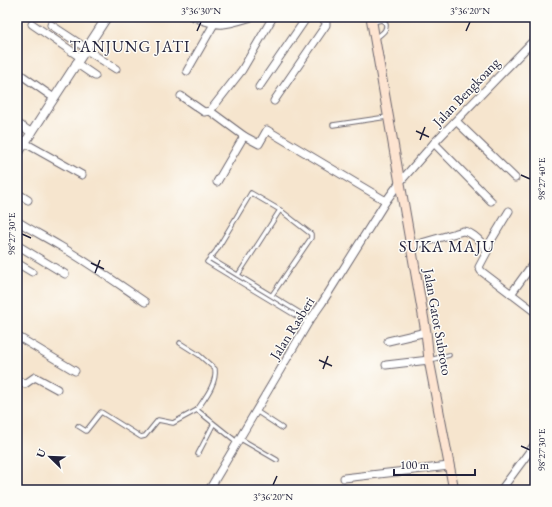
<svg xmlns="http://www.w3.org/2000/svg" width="552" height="507" font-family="'EB Garamond',serif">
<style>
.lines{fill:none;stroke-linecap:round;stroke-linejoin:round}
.service-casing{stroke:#6c666e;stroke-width:5.5}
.minor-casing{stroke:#6c666e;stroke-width:9}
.tertiary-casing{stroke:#6c666e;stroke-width:10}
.secondary-casing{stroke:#6c666e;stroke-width:11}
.service{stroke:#fff;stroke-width:3.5}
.minor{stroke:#fff;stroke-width:7}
.tertiary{stroke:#fff;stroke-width:8}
.secondary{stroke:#fde4d1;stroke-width:9}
.ticks{fill:none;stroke:#22223b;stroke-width:1.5}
.labels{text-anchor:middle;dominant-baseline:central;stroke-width:3;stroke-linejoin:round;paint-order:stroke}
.street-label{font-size:14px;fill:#22223b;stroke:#fdfcf7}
.quarter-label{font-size:16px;letter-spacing:1px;fill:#22223b;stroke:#fdfcf7}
.neatline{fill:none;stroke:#22223b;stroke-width:1.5}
.ticks-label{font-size:10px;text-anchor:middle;fill:#22223b}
</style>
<rect width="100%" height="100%" fill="#fdfcf7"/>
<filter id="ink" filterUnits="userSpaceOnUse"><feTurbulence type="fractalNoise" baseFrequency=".025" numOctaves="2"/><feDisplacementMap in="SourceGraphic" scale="8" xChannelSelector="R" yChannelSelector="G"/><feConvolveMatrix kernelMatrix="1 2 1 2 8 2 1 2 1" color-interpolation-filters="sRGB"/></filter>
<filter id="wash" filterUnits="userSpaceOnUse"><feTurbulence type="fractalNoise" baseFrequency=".012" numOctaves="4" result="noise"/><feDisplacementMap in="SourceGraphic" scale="16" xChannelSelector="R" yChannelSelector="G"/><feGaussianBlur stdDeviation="0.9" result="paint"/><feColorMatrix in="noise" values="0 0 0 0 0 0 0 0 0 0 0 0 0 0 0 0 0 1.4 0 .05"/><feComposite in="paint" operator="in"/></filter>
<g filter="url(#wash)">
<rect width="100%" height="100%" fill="#f6e5ce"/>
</g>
<g filter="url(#ink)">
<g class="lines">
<g class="service-casing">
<g id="service">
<path d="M 373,22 L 381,20 L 385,22 C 389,30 381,34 375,39"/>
<path d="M 333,125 L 387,117"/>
<path d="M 211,259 L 310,319"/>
<path d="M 238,275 L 280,210"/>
<path d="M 272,295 L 311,238 L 311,234 L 280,210 L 251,193 L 216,251 L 207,262 L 308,323"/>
<path d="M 180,343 L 199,355 L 215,369 C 217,384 204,399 197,410"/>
<path d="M 430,360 L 449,355"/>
<path d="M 256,411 L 282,428"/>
<path d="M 78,426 L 86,431 L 101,412 L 141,437 L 145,436 L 158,420 L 173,423 L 197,410 L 237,442"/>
<path d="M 239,438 L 277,460"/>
<path d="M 198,454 L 213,425"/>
</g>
</g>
<g class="minor-casing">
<g id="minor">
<path d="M 32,24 L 80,57"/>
<path d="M 51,25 L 86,48"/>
<path d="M 85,49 L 116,69"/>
<path d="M 76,63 L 95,76"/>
<path d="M 187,71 L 214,24"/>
<path d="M 17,72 L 54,98"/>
<path d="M 259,87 L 307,17"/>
<path d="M 181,96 L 204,112 L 210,111 L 242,70 L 273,17"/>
<path d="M 274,101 L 326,25 L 326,22 L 321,17"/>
<path d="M 210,111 L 244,136 L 259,144 L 267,130 L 386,201"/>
<path d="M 456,121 L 515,178"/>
<path d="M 17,123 L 32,133"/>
<path d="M 25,143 L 82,175"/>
<path d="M 434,143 L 491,201"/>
<path d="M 217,182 L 244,136"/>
<path d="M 17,193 L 28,200"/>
<path d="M 17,221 C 31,230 45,237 60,246 C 89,263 117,283 145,302"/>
<path d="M 17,245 L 65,274"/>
<path d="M 411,246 L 463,231 C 472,232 485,244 487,252 L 479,267 L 481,271 L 535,312"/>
<path d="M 486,249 L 509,211"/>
<path d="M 17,263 L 32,272"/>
<path d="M 511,294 L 535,261"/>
<path d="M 17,336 L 75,371"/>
<path d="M 388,341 L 426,332"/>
<path d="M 386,365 L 429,360"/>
<path d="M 17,380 L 25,384 L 35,377 L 57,389"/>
<path d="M 344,478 L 449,466"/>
<path d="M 209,490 L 308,323 L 322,303 L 386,201 L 400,182 L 434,143 L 535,39"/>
<path d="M 501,490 L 535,444"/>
</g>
</g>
<g class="tertiary-casing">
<g id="tertiary">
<path d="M 195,17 C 221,27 224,25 250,17"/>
<path d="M 17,155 L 107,17"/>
</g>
</g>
<g class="secondary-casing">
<path id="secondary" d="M 371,17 L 426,332 L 429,360 L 454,490"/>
</g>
<use href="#service" class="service"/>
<use href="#minor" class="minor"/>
<use href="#tertiary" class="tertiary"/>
<use href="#secondary" class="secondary"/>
</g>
</g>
<path class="ticks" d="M 197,31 L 201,22M 466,31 L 470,22M 416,131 L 429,137M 420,140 L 425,127M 521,175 L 530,179M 22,234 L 31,238M 91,263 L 104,269M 95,273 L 100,260M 319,360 L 332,366M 323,369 L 328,356M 521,446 L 530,450M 273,485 L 277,476"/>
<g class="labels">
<g class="street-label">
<text transform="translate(466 92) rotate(-46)">Jalan Bengkoang</text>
<text transform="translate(438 322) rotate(80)">Jalan Gatot Subroto</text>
<text transform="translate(292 328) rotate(-58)">Jalan Rasberi</text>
</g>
<g class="quarter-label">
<text x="130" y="46">TANJUNG JATI</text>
<text x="447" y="246">SUKA MAJU</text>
</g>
</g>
<rect width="552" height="507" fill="none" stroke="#fdfcf7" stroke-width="44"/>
<g transform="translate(50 457) rotate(293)" stroke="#fdfcf7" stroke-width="3" paint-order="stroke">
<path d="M0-3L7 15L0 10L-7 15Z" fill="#22223b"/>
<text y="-6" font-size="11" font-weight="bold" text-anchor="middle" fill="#22223b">U</text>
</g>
<path d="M394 469v6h81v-6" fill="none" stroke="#22223b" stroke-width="2"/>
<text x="400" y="469" font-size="12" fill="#22223b" stroke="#fdfcf7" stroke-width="3" paint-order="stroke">100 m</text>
<rect x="22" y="22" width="508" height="463" class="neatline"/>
<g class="ticks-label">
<text x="201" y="14">3°36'30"N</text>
<text x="470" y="14">3°36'20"N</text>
<text transform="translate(541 179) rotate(-90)" y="4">98°27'40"E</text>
<text transform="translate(11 234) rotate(-90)" y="4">98°27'30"E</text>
<text transform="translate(541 450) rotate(-90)" y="4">98°27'30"E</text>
<text x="273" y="500">3°36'20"N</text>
</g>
</svg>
